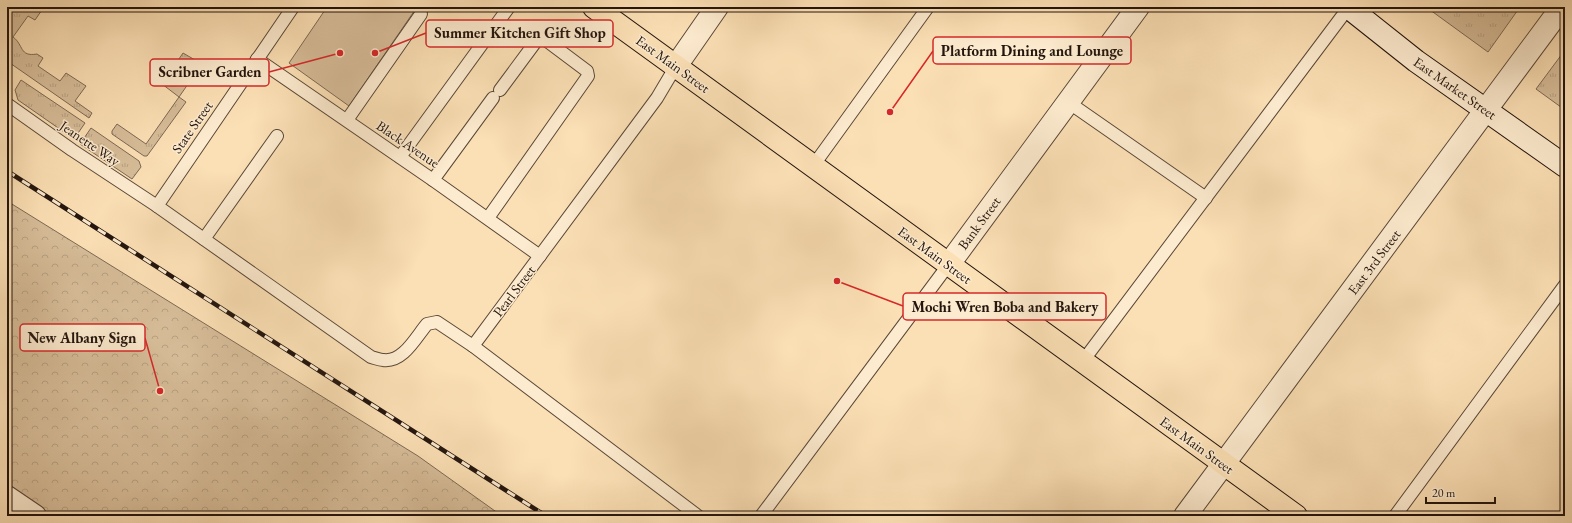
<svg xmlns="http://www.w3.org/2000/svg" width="1572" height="523" font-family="'EB Garamond',serif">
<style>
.grass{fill:url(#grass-tufts);stroke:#7d6954}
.park{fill:url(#park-crowns);stroke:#7d6954}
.garden{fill:#d7bd99;stroke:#7d6954}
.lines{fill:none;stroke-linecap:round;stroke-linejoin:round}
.lane-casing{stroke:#594838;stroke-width:14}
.street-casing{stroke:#594838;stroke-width:24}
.secondary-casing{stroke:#23150e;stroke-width:24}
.primary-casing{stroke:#23150e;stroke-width:24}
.lane{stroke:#fdebcf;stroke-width:12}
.street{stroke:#fdebcf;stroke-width:22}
.secondary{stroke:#fdebcf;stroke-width:22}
.primary{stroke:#fce0b5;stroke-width:22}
.rail-casing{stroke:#23150e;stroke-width:4.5}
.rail{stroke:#fdebcf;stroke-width:3;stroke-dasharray:9;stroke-linecap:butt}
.labels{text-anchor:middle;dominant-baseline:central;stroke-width:3;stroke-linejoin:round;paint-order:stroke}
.street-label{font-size:14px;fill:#23150e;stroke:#fdebcf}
.leader{fill:none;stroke:#d62828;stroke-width:1.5}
.callout-dot{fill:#d62828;stroke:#fdebcf;stroke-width:1.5}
.callout{fill:#fdebcf;stroke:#d62828;stroke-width:1.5}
.callout-label{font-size:15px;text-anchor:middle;font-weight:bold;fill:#23150e}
</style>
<defs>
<pattern id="grass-tufts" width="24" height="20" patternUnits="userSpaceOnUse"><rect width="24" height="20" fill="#d7bd99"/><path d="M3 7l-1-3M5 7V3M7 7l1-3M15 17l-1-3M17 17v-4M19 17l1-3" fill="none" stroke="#b8a283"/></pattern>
<pattern id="park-crowns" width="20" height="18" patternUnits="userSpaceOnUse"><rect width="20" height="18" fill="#d7bd99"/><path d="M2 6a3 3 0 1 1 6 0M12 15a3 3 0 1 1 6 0" fill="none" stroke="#b8a283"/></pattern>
</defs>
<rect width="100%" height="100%" fill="#fce0b5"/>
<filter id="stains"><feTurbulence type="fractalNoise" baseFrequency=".005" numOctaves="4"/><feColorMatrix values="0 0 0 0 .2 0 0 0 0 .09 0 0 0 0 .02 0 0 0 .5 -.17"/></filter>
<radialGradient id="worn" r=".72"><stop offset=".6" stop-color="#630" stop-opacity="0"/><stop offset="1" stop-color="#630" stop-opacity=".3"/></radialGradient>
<g class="grass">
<path d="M 7,7 L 44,7 L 35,20 L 28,16 L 13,37 C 24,45 19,57 37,54 L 43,58 L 38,66 L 60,81 L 66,73 L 86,86 L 75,101 L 92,113 L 89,118 L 7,61 Z"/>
<path d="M 1426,7 L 1520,7 L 1488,52 Z"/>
<path d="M 1565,50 L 1565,110 L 1536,89 Z"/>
<path d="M 183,53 L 202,64 L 179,97 L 162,84 Z"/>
<path d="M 21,80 L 85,123 L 74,139 L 18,100 L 15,90 Z"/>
<path d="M 179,97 L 186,102 L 147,156 L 144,156 L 112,134 L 112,131 L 117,124 L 146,144 Z"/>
<path d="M 91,128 L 139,161 L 141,167 L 132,179 L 80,144 Z"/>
</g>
<path class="park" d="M 7,201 L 418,456 L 502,516 L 7,516 Z"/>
<path class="garden" d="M 327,7 L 417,7 L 349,106 L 289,63 Z"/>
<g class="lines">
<g class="lane-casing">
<g id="lane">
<path d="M 257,59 L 433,180 L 540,256"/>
<path d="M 676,66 L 657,98 L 473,346 L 698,516"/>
<path d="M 1068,102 L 1206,198"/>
<path d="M 7,104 L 72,150 L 157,206 L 371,357 C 375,358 379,360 383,360 C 403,363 416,337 427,324 L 437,322 L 473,346"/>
<path d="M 347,120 L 421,14"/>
<path d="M 400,157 L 509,7"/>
<path d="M 813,166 L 928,7"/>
<path d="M 433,180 L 493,98"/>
<path d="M 157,206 L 293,7"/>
<path d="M 488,218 L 588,76 L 587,71 L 543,38 L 537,40 L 500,90"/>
<path d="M 204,239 L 277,136"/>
<path d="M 1083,361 L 1349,7"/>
<path d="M 761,516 L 949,264"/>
<path d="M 1395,516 L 1565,285"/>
</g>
</g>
<g class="street-casing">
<g id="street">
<path d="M 676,66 L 717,7"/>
<path d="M 949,264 L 1138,7"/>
<path d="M 7,497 L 35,516"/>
<path d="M 1185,516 L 1562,7"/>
</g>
</g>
<g class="secondary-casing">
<path id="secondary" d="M 1348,7 L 1416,61 L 1565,166"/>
</g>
<g class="primary-casing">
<path id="primary" d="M 594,7 L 1296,516"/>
</g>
<use href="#lane" class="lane"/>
<use href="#street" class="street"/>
<use href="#secondary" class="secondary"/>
<use href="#primary" class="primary"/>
<g class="rail-casing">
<path id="rail" d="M 7,171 L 546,516"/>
</g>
<use href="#rail" class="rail"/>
</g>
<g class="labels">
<g class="street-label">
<text transform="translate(673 64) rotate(36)">East Main Street</text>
<text transform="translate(1455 88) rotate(35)">East Market Street</text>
<text transform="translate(192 127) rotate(-55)">State Street</text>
<text transform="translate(90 143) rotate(34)">Jeanette Way</text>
<text transform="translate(408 144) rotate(34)">Black Avenue</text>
<text transform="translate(979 223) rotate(-54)">Bank Street</text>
<text transform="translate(935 255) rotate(36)">East Main Street</text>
<text transform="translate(1374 262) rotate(-53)">East 3rd Street</text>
<text transform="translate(514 291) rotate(-53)">Pearl Street</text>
<text transform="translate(1197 445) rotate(36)">East Main Street</text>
</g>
</g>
<path class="leader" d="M375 53L426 33M890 112L933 51M340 53L269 72M837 281L903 306M160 391L145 338"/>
<g class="callout-dot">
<circle cx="375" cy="53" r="4"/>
<circle cx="890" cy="112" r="4"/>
<circle cx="340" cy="53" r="4"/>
<circle cx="837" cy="281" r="4"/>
<circle cx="160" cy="391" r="4"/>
</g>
<g class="callout">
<rect x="426" y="20" width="187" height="27" rx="4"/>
<rect x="933" y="37" width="198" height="27" rx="4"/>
<rect x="150" y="59" width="119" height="27" rx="4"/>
<rect x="903" y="293" width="203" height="27" rx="4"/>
<rect x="20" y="324" width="125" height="27" rx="4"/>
</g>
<g class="callout-label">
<text x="520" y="38">Summer Kitchen Gift Shop</text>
<text x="1032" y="56">Platform Dining and Lounge</text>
<text x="210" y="77">Scribner Garden</text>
<text x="1005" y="312">Mochi Wren Boba and Bakery</text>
<text x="82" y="343">New Albany Sign</text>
</g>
<rect width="1572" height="523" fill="none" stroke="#fce0b5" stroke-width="24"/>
<rect x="8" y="8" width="1556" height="507" fill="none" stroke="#23150e" stroke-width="2"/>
<rect x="12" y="12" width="1548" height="499" fill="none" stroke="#23150e"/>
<path d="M1426 497v6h69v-6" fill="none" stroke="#23150e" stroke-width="2"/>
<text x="1432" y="497" font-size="12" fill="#23150e" stroke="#fdebcf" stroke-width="3" paint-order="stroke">20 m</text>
<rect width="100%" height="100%" filter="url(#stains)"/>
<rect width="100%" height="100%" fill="url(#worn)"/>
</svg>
